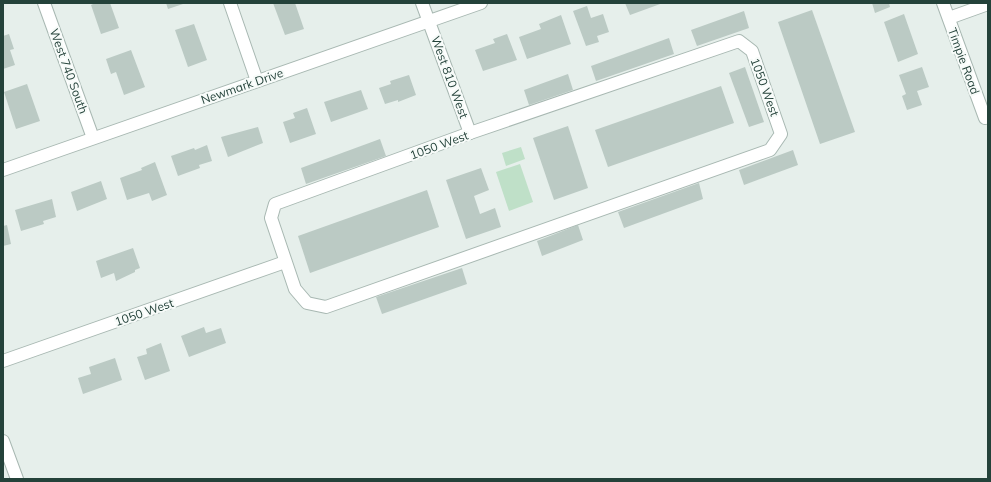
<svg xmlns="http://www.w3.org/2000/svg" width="991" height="482" font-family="Mulish,sans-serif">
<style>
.green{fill:#bfe0c8}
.building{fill:#bbcac4}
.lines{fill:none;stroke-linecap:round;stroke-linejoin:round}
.minor-casing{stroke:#a8b8b2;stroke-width:14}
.tertiary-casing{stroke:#a8b8b2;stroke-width:14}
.minor{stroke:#fff;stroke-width:12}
.tertiary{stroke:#fff;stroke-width:12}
.labels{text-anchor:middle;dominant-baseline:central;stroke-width:4;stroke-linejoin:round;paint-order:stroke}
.street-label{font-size:12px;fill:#24423a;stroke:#f7fbf9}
</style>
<rect width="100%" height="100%" fill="#e6efeb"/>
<g class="green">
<path d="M 521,147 L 525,159 L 506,166 L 502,153 Z"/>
<path d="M 520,164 L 533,202 L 509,211 L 496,172 Z"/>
</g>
<g class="building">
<path d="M 95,3 L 110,3 L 119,28 L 101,34 L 91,5 Z"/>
<path d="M 166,3 L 186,3 L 168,9 Z"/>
<path d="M 273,3 L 295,3 L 304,29 L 285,35 Z"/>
<path d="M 625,3 L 663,3 L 630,15 Z"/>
<path d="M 872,3 L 889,3 L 890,7 L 875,13 Z"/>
<path d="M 587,6 L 591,18 L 603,14 L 609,32 L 597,36 L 599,42 L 586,46 L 573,11 Z"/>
<path d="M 812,10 L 855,132 L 820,144 L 778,22 Z"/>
<path d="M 744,11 L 749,28 L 697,46 L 691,30 Z"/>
<path d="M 904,14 L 918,54 L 898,62 L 884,22 Z"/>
<path d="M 561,15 L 571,44 L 527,59 L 519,37 L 541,29 L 539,24 Z"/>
<path d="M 194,24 L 207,60 L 188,67 L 175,30 Z"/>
<path d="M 9,34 L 14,49 L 10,50 L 15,65 L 3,69 L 3,36 Z"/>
<path d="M 507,34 L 517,60 L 483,71 L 475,50 L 495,43 L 493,39 Z"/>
<path d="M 669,38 L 674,54 L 596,81 L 591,66 Z"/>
<path d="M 131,50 L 145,87 L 124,95 L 116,72 L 111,74 L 106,59 Z"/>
<path d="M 745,67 L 764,122 L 749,127 L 729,73 Z"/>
<path d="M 922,67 L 929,87 L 917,91 L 922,105 L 907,110 L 902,96 L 906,94 L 899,75 Z"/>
<path d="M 568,74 L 573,90 L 529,105 L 524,90 Z"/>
<path d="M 409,75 L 416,95 L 398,102 L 398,100 L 385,104 L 379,88 L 391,84 L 390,81 Z"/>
<path d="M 27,84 L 40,121 L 16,129 L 4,92 Z"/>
<path d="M 721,86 L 734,123 L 608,167 L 595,130 Z"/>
<path d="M 361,90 L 368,109 L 331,122 L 324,102 Z"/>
<path d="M 307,108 L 316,134 L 290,143 L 283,122 L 295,118 L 293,113 Z"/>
<path d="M 568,126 L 588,188 L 554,200 L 533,138 Z"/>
<path d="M 258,127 L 263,143 L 228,157 L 221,137 Z"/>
<path d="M 380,139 L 386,156 L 306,184 L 301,168 Z"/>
<path d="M 207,145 L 212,161 L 199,165 L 200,168 L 178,176 L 171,156 L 194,148 L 195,150 Z"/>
<path d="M 793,150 L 798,165 L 744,185 L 739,170 Z"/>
<path d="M 155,162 L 167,195 L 152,201 L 149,193 L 127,200 L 120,178 L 142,170 L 141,168 Z"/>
<path d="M 481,168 L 489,190 L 474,196 L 480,214 L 495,208 L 501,227 L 466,239 L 446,180 Z"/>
<path d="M 101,181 L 107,199 L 77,211 L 71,192 Z"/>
<path d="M 699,183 L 703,199 L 624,228 L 618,212 Z"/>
<path d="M 427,190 L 439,227 L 310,273 L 298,236 Z"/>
<path d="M 52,199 L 56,217 L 43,221 L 44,224 L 21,231 L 15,210 Z"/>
<path d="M 7,225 L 11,244 L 3,246 L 3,226 Z"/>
<path d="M 578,225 L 583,240 L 542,256 L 537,241 Z"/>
<path d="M 133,248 L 140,268 L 135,270 L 135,272 L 116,281 L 114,273 L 101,278 L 96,261 Z"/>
<path d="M 462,268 L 467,284 L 382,314 L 376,297 Z"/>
<path d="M 204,327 L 206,333 L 221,328 L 226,343 L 189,357 L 181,336 Z"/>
<path d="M 161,343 L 170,371 L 145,380 L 137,357 L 147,354 L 146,349 Z"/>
<path d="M 115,358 L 122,380 L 83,394 L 78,378 L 91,374 L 89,367 Z"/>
</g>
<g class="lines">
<g class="minor-casing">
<g id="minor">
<path d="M 44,3 L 93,138"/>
<path d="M 230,3 L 257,81"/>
<path d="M 422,3 L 470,133"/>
<path d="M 943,3 L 985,118"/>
<path d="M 949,18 L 988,4"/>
<path d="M 739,41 L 752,51 L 781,134 L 770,150 L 326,307 L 307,303 L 295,289 L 271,218 L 275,204 L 470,133 Z"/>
<path d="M 3,170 L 481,3"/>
<path d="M 3,361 L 285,262"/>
</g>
</g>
<g class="tertiary-casing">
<path id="tertiary" d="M 3,441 L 17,479"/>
</g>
<use href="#minor" class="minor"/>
<use href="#tertiary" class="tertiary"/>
</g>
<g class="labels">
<g class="street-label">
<text transform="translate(964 61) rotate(70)">Timpie Road</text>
<text transform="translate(69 71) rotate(70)">West 740 South</text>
<text transform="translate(450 77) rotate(70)">West 810 West</text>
<text transform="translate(242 86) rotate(-19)">Newmark Drive</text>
<text transform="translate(765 87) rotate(70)">1050 West</text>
<text transform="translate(439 145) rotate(-20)">1050 West</text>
<text transform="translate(144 312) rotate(-19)">1050 West</text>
</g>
</g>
<rect width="991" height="482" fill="none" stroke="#24423a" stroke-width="8"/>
</svg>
